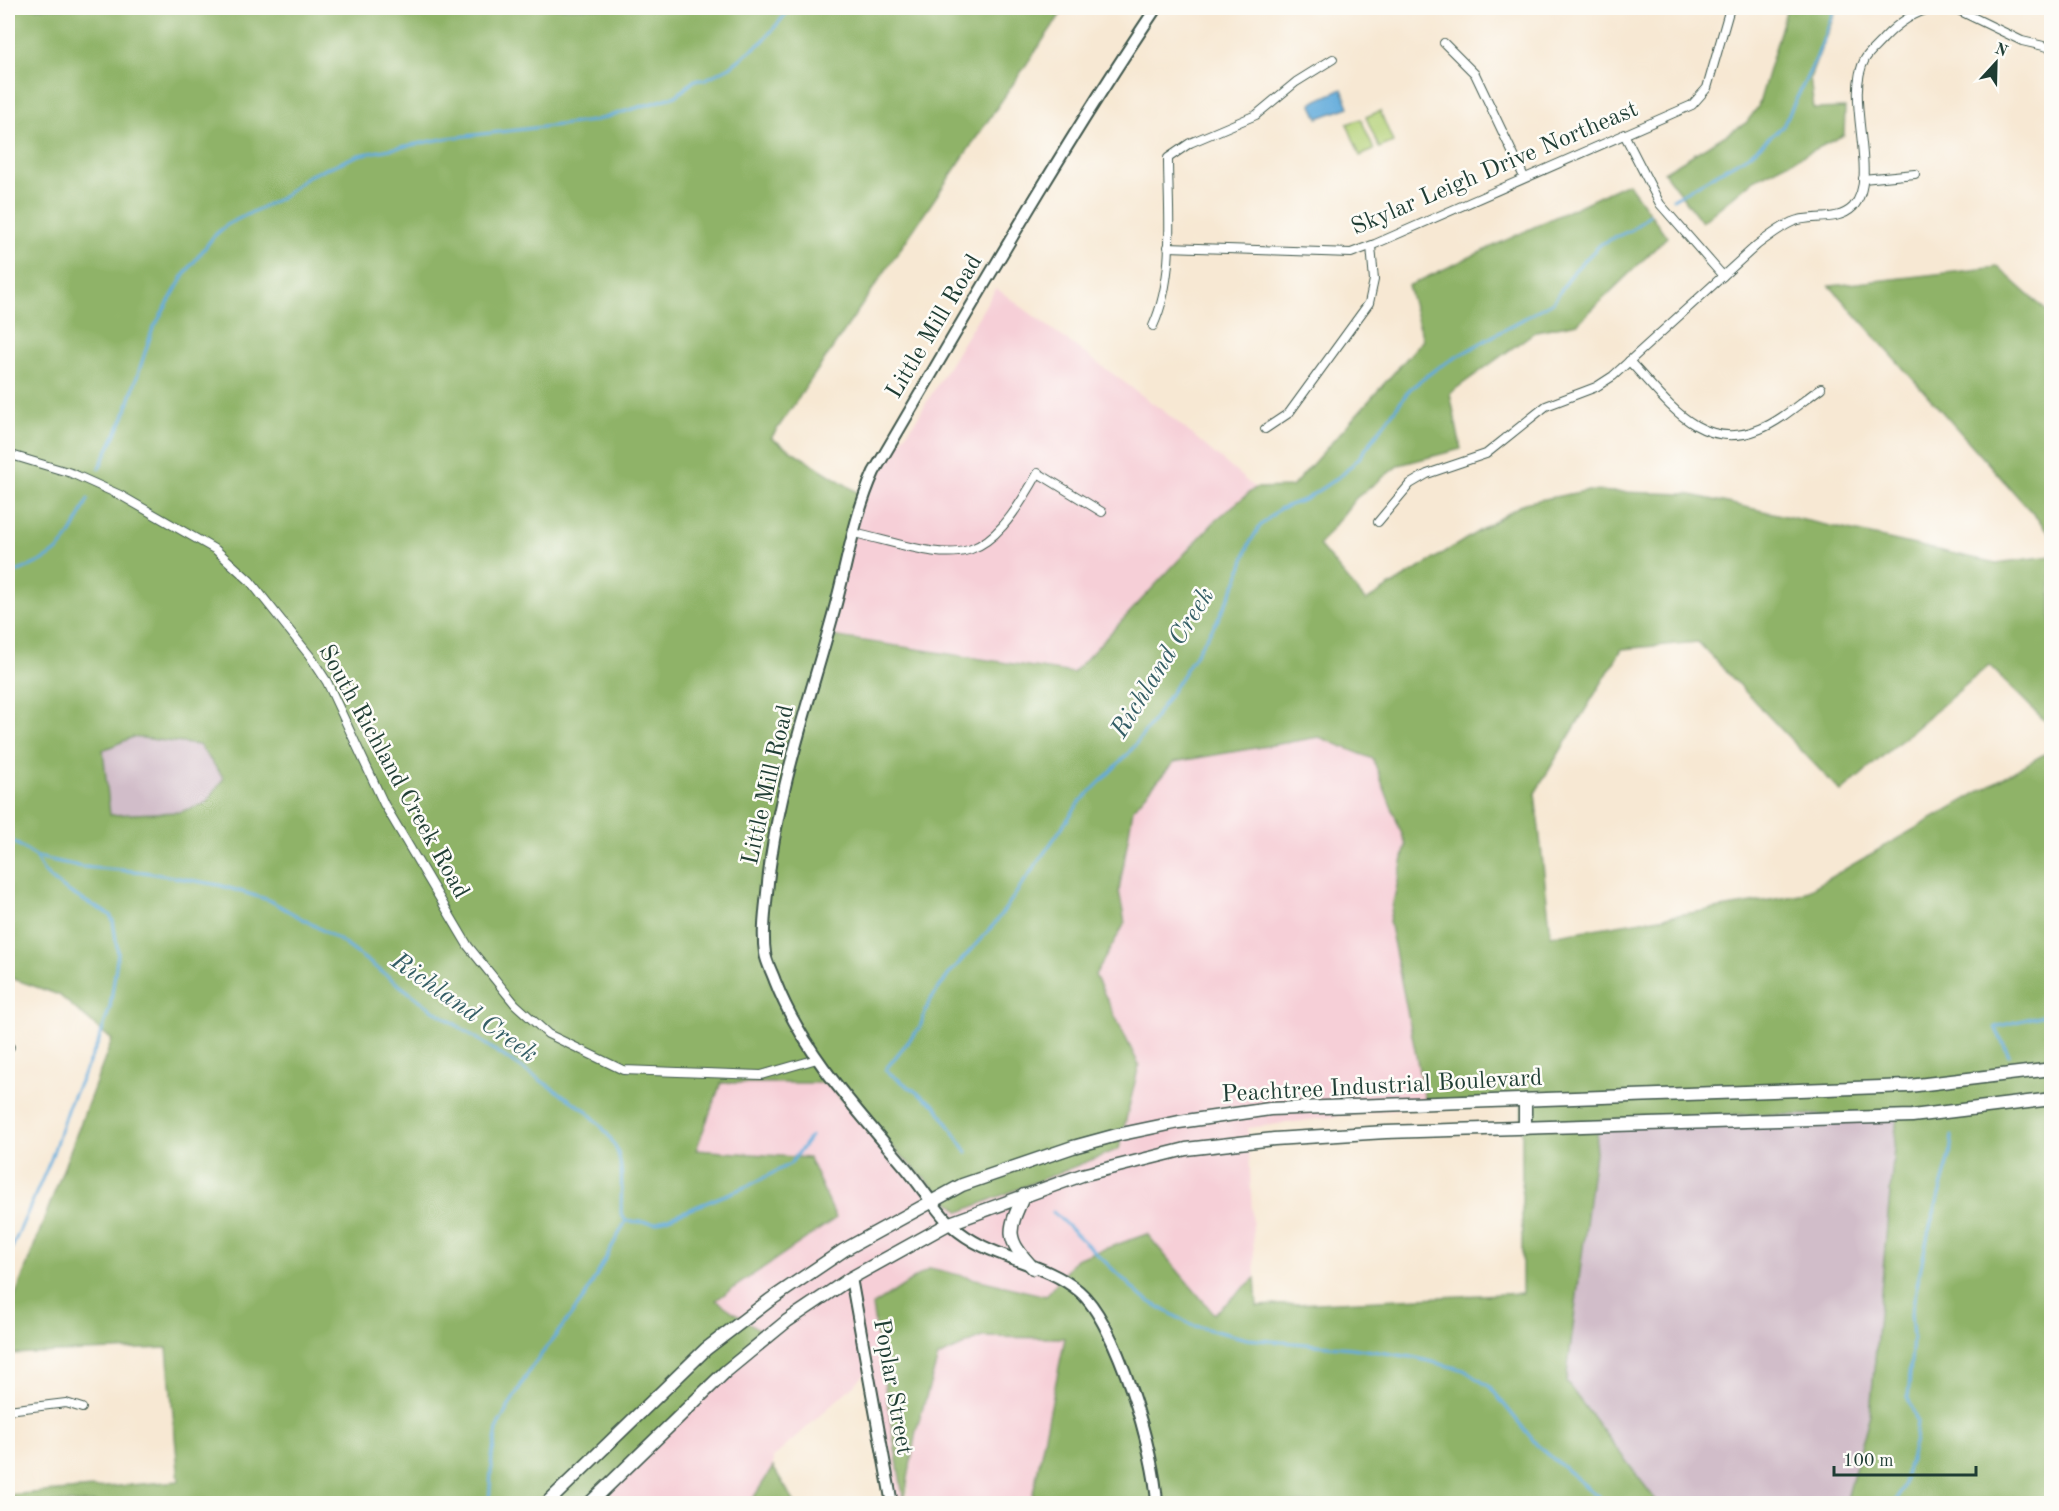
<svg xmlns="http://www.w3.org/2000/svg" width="2059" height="1511" font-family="'Old Standard TT',serif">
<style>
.built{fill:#f6cfd7}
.industrial{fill:#d1bdc9}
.green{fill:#b4d178;stroke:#6a8756;stroke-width:1.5}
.forest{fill:#8fb368;stroke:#57784e;stroke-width:1.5;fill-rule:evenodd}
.water{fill:#64acdb;stroke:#427488;stroke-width:1.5}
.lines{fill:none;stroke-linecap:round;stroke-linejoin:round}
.stream{stroke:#64acdb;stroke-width:3}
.street-casing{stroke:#3f574c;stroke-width:10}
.secondary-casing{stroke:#3f574c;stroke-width:14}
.primary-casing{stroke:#3f574c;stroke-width:15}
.street{stroke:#fff;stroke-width:8}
.secondary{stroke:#fff;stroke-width:10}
.primary{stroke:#fff;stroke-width:12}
.labels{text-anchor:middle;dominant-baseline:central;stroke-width:5;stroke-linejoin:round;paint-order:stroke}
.street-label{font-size:24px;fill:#1f3d34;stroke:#fdfcf7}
.water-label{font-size:26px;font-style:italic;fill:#345e66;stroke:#fdfcf7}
</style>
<rect width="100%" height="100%" fill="#fdfcf7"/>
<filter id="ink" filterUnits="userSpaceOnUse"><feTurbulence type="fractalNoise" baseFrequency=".0167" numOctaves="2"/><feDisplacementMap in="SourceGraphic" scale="12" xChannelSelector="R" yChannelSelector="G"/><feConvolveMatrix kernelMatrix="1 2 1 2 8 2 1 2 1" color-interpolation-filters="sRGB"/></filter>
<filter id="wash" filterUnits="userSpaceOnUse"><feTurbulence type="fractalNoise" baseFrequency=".008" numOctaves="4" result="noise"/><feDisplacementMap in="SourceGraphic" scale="24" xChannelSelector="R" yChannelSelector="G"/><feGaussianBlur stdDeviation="1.35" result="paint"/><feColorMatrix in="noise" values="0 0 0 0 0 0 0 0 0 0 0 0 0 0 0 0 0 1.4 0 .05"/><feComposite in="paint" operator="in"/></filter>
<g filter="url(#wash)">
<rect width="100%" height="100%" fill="#f7e8d3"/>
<g class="built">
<path d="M 996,288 L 1170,416 L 1255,488 L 1216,519 L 1073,673 L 825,634 L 862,495 L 914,423 Z"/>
<path d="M 1319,737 L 1373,759 L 1406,845 L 1389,921 L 1426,1105 L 1248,1128 L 1255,1278 L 1214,1314 L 1076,1259 L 1047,1296 L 930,1269 L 872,1306 L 904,1503 L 895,1503 L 869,1371 L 773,1458 L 773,1467 L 750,1503 L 602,1504 L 626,1473 L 763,1333 L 716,1300 L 835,1218 L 808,1159 L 696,1150 L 721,1083 L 825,1083 L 960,1212 L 1119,1149 L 1139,1065 L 1095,975 L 1125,923 L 1119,891 L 1132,809 L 1174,762 Z"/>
<path d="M 982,1337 L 1065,1338 L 1031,1503 L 906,1504 L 916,1431 L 938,1357 Z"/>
</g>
<g class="industrial">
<path d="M 133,737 L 199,745 L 224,778 L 206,803 L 180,812 L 110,815 L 103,750 Z"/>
<path d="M 1777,1114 L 1897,1116 L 1870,1414 L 1846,1503 L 1658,1503 L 1566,1382 L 1599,1121 L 1635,1117 Z"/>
</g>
<g class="green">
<path d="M 1380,111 L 1393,142 L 1379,148 L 1366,117 Z"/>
<path d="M 1361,119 L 1374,150 L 1360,156 L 1347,124 Z"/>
</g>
<g class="forest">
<path d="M 8,8 L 1065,8 L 771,438 L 862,495 L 825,635 L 1073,673 L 1217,519 L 1255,488 L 1292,487 L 1423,340 L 1408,286 L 1628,183 L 1667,237 L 1578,323 L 1536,331 L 1450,393 L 1461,449 L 1399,465 L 1356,498 L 1319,545 L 1366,601 L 1524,503 L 1585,491 L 1687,494 L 1996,563 L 2051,556 L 2051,727 L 1989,665 L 1841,792 L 1698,642 L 1622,649 L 1535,793 L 1551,936 L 1800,895 L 2051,750 L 2051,1503 L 1846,1503 L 1870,1414 L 1897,1116 C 1798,1115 1698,1111 1599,1121 L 1566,1382 L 1658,1503 L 1031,1503 L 1065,1338 L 982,1337 L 938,1357 L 916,1431 L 904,1503 L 872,1306 L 930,1268 L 1046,1296 L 1076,1259 L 1147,1234 L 1214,1314 L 1255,1278 L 1257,1306 L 1522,1293 L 1522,1097 L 1426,1105 L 1389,921 L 1406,845 L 1373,759 L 1319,737 L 1174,762 L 1133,809 L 1119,891 L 1125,923 L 1095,975 L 1139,1065 L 1119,1149 L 960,1212 L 825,1083 L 721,1083 L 696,1150 L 809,1158 L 836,1218 L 716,1300 L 764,1333 L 626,1472 L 602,1503 L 8,1503 L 8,1495 L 179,1481 L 167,1348 L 8,1354 L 8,1315 L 112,1040 L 59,995 L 8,977 ZM 133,737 L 199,745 L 224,778 L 206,803 L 180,812 L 110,815 L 103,750 Z"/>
<path d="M 1787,8 L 1837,8 L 1810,78 L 1814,109 L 1845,108 L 1844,135 L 1752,181 L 1702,222 L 1664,172 L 1746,123 L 1758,107 Z"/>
<path d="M 1998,267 L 2051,315 L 2051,534 L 1830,286 Z"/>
<path d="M 773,1467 L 795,1503 L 750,1503 Z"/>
</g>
<path class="water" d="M 1342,89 L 1349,107 L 1318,118 L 1311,103 Z"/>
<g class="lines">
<g class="stream">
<path d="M 1673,199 L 1749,155 L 1783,126 L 1816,59 L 1835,8"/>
<path d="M 99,468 L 124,417 L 152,331 L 184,275 L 214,236 L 228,224 L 281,198 L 308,176 L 359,155 L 448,138 L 593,121 L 676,96 L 695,80 L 704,80 L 730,67 L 763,41 L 791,8"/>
<path d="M 8,575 C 59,556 65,550 88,499"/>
<path d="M 8,838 L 37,857 L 83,867 L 144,872 L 219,885 L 269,900 L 338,939 L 426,1005 L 584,1109 C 626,1147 622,1161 621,1214 L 626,1221 L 656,1223 L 750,1185 L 790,1164 L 811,1136"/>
<path d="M 2009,1055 L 1995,1027 L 2052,1013"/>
<path d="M 967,1152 L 936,1106 L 885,1070 L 920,1027 L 929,1002 L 950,973 L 996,922 L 1079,803 L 1128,754 L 1151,724 L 1217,621 L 1237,581 L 1249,544 L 1260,526 L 1279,509 L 1306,499 L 1343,474 L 1359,458 L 1410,389 L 1437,368 L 1553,302 L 1575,270 L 1601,244 L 1633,229 L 1650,214"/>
<path d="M 1053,1212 L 1143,1298 L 1191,1325 L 1247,1339 L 1352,1348 L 1412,1357 L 1464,1370 L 1490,1387 L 1537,1445 L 1607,1504"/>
<path d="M 8,1257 L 51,1159 L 68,1107 L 98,1043 L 110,1007 L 118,953 L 113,921 L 110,915 C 89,902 41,882 37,857"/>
<path d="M 489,1504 L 492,1456 L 498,1425 L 531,1368 L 584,1298 L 626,1221"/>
<path d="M 1895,1504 L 1903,1487 L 1915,1440 L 1917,1421 L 1908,1398 L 1913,1337 L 1911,1314 L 1928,1234 L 1950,1156 L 1952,1136"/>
</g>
</g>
</g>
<g filter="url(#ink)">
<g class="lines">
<g class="street-casing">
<g id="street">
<path d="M 1954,8 L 2022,41 L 2052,48"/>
<path d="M 1444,43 L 1475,74 L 1524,177"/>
<path d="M 1624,134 L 1660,204 L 1723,276"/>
<path d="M 1863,179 L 1915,174"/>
<path d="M 1168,247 L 1351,253 L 1375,244 L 1692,105 L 1707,88 L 1730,8"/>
<path d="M 1153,326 C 1176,276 1168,212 1168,158 L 1190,143 L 1256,115 L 1296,82 L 1333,59"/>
<path d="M 1629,361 C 1666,399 1699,454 1760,429 C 1781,421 1802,401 1821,388"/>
<path d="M 1265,429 L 1289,413 L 1369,303 L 1374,280 L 1371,246"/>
<path d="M 8,454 L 71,473 L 120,495 L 216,550 L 250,581 L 310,656 L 327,682 L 384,804 L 468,946 L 515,1004 L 548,1034 L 623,1070 L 761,1075 L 817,1059"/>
<path d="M 1378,522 L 1410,484 L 1427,474 L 1486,454 L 1546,406 L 1596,387 L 1613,376 L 1757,245 C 1768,237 1779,228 1792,222 C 1811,214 1837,223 1853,207 C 1881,177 1843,98 1865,59 C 1869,52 1878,45 1883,39 C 1896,25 1914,12 1933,8"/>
<path d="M 854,533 C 957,558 980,577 1038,473 L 1102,512"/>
<path d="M 8,1048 L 10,1047"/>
<path d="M 8,1410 L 66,1403 L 82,1408"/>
</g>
</g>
<g class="secondary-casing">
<g id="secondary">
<path d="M 1156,8 C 1055,158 966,316 874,472 C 854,516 847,564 834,611 C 809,703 775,797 767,893 C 765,912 762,934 765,953 C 766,962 772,972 775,981 C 803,1053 857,1110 906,1168 C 921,1186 935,1209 951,1225 C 989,1260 1042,1260 1079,1291 C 1117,1323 1155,1454 1157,1504"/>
<path d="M 851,1278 L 892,1504"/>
</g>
</g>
<g class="primary-casing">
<g id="primary">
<path d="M 1525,1100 L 1525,1128"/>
<path d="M 1024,1195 C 1007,1232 1005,1238 1033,1268"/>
<path d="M 546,1504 L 706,1349 L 770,1300 L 844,1250 L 962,1185 L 1073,1147 L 1117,1135 L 1179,1122 L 1270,1109 L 1909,1086 L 2052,1069"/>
<path d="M 589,1504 L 725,1372 L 787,1321 L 851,1278 L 950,1223 L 1082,1175 L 1186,1149 L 1274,1139 L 1386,1132 L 1912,1116 L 2052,1099"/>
</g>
</g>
<use href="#street" class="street"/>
<use href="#secondary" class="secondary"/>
<use href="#primary" class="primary"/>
</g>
</g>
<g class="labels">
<g class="street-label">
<text transform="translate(1495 169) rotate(-23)">Skylar Leigh Drive Northeast</text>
<text transform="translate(935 327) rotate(-59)">Little Mill Road</text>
<text transform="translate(393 772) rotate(61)">South Richland Creek Road</text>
<text transform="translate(769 785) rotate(-77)">Little Mill Road</text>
<text transform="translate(1382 1087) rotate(-3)">Peachtree Industrial Boulevard</text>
<text transform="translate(892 1387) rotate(80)">Poplar Street</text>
</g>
<g class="water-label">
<text transform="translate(1163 663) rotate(-58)">Richland Creek</text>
<text transform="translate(464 1008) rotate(35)">Richland Creek</text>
</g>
</g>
<rect width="2059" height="1511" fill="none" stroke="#fdfcf7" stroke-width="30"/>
<g transform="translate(1996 63) rotate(22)" stroke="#fdfcf7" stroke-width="4.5" paint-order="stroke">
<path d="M0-4.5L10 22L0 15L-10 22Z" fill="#1f3d34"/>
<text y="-9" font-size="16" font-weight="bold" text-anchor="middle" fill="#1f3d34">N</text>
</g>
<path d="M1834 1466v9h142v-9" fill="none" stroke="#1f3d34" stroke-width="3"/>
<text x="1843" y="1466" font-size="18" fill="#1f3d34" stroke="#fdfcf7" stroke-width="4.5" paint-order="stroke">100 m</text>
</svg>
